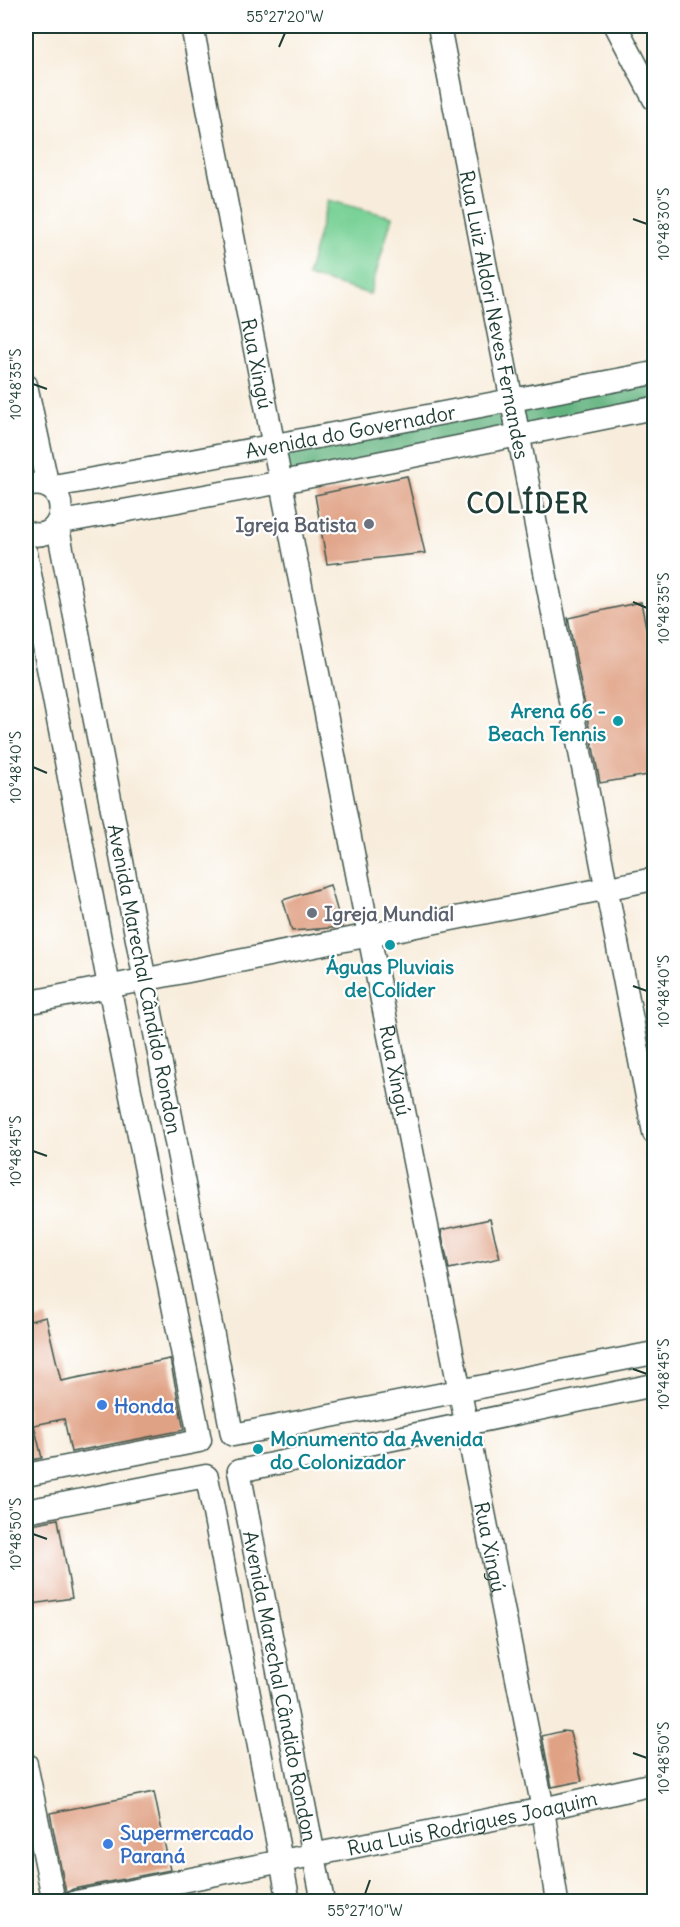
<svg xmlns="http://www.w3.org/2000/svg" width="680" height="1927" font-family="Delius,sans-serif">
<style>
.green{fill:#7ad298;stroke:#4c8866;stroke-width:1.5}
.forest{fill:#63b480;stroke:#41785a;stroke-width:1.5}
.building{fill:#e0a285}
.lines{fill:none;stroke-linecap:round;stroke-linejoin:round}
.minor-casing{stroke:#40574d;stroke-width:25}
.minor{stroke:#fff;stroke-width:22}
.ticks{fill:none;stroke:#1f3d34;stroke-width:2}
.worship-dot{fill:#6b7280;stroke:#fff;stroke-width:2}
.culture-dot{fill:#0f9aa8;stroke:#fff;stroke-width:2}
.shop-dot{fill:#3f7fe0;stroke:#fff;stroke-width:2}
.labels{text-anchor:middle;dominant-baseline:central;stroke-width:4.5;stroke-linejoin:round;paint-order:stroke}
.street-label{font-size:20px;fill:#1f3d34;stroke:#fff}
.worship-label{font-size:20px;font-weight:bold;fill:#5b616d;stroke:#fff;text-anchor:end}
.culture-label{font-size:20px;font-weight:bold;fill:#0d838f;stroke:#fff;text-anchor:end}
.shop-label{font-size:20px;font-weight:bold;fill:#366cbe;stroke:#fff;text-anchor:start}
.district-label{font-size:26px;font-weight:bold;letter-spacing:1.5px;fill:#1f3d34;stroke:#fff}
.neatline{fill:none;stroke:#1f3d34;stroke-width:2}
.ticks-label{font-size:15px;text-anchor:middle;fill:#1f3d34}
</style>
<rect width="100%" height="100%" fill="#fff"/>
<filter id="ink" filterUnits="userSpaceOnUse"><feTurbulence type="fractalNoise" baseFrequency=".0167" numOctaves="2"/><feDisplacementMap in="SourceGraphic" scale="12" xChannelSelector="R" yChannelSelector="G"/><feConvolveMatrix kernelMatrix="1 2 1 2 8 2 1 2 1" color-interpolation-filters="sRGB"/></filter>
<filter id="wash" filterUnits="userSpaceOnUse"><feTurbulence type="fractalNoise" baseFrequency=".008" numOctaves="4" result="noise"/><feDisplacementMap in="SourceGraphic" scale="24" xChannelSelector="R" yChannelSelector="G"/><feGaussianBlur stdDeviation="1.35" result="paint"/><feColorMatrix in="noise" values="0 0 0 0 0 0 0 0 0 0 0 0 0 0 0 0 0 1.4 0 .05"/><feComposite in="paint" operator="in"/></filter>
<g filter="url(#wash)">
<rect width="100%" height="100%" fill="#f8eddc"/>
<path class="green" d="M 328,200 L 392,217 L 370,294 L 307,276 Z"/>
<g class="forest">
<path d="M 654,373 L 654,407 L 522,434 L 515,400 Z"/>
<path d="M 512,400 L 518,435 L 282,481 L 276,445 Z"/>
</g>
<g id="blocks">
<g class="building">
<path d="M 407,476 L 425,553 L 327,564 L 315,495 Z"/>
<path d="M 641,602 L 654,668 L 654,774 L 600,783 L 568,618 Z"/>
<path d="M 330,885 L 342,927 L 292,931 L 283,900 Z"/>
<path d="M 490,1219 L 500,1258 L 449,1269 L 441,1230 Z"/>
<path d="M 46,1317 L 61,1381 L 170,1359 L 184,1430 L 71,1452 L 64,1419 L 34,1425 L 42,1458 L 26,1461 L 26,1322 Z"/>
<path d="M 58,1519 L 72,1598 L 26,1605 L 26,1525 Z"/>
<path d="M 563,1731 L 570,1732 L 582,1781 L 552,1787 L 542,1736 Z"/>
<path d="M 154,1792 L 170,1870 L 73,1889 L 66,1893 L 50,1813 Z"/>
</g>
</g>
</g>
<g filter="url(#ink)">
<use href="#blocks" fill-opacity="0" stroke="#40574d" stroke-width="1.5"/>
<g class="lines">
<g class="minor-casing">
<g id="minor">
<path id="s1" d="M 192,26 L 369,935 L 543,1809 L 557,1902"/>
<path id="s2" d="M 439,26 L 654,1133"/>
<path d="M 616,26 L 654,99"/>
<path id="s3" d="M 26,385 L 48,487 L 149,469 L 654,373"/>
<path d="M 26,486 C 75,473 69,549 26,532"/>
<path d="M 26,553 L 109,986 L 200,1440"/>
<path d="M 26,1003 L 654,879"/>
<path d="M 232,1434 L 57,523 L 282,482 L 654,408"/>
<path d="M 233,1435 L 654,1353"/>
<path id="s4" d="M 239,1471 L 323,1902"/>
<path d="M 239,1471 L 654,1385"/>
<path d="M 26,1475 L 199,1441"/>
<path d="M 207,1477 L 289,1902"/>
<path d="M 26,1511 L 206,1476"/>
<path d="M 26,1764 L 54,1902"/>
<path id="s5" d="M 76,1902 L 543,1809 L 654,1784"/>
</g>
</g>
<use href="#minor" class="minor"/>
</g>
</g>
<path class="ticks" d="M 279,47 L 285,33M 633,219 L 647,224M 33,384 L 47,389M 633,602 L 647,608M 33,767 L 47,773M 633,986 L 647,991M 33,1151 L 47,1156M 633,1369 L 647,1374M 33,1534 L 47,1539M 633,1753 L 647,1758M 365,1894 L 370,1880"/>
<g class="worship-dot">
<circle cx="369" cy="524" r="6"/>
<circle cx="312" cy="913" r="6"/>
</g>
<g class="culture-dot">
<circle cx="618" cy="721" r="6"/>
<circle cx="390" cy="945" r="6"/>
<circle cx="258" cy="1449" r="6"/>
</g>
<g class="shop-dot">
<circle cx="102" cy="1405" r="6"/>
<circle cx="108" cy="1844" r="6"/>
</g>
<g class="labels">
<g class="street-label">
<text stroke="none"><textPath href="#s2" startOffset="294">Rua Luiz Aldori Neves Fernandes</textPath></text>
<text stroke="none"><textPath href="#s1" startOffset="344">Rua Xingú</textPath></text>
<text stroke="none"><textPath href="#s3" startOffset="412">Avenida do Governador</textPath></text>
<text transform="translate(145 979) rotate(79)">Avenida Marechal Cândido Rondon</text>
<text stroke="none"><textPath href="#s1" startOffset="1064">Rua Xingú</textPath></text>
<text stroke="none"><textPath href="#s1" startOffset="1550">Rua Xingú</textPath></text>
<text stroke="none"><textPath href="#s4" startOffset="219">Avenida Marechal Cândido Rondon</textPath></text>
<text stroke="none"><textPath href="#s5" startOffset="404">Rua Luis Rodrigues Joaquim</textPath></text>
</g>
<g class="worship-label">
<text x="357" y="524">Igreja Batista</text>
<text x="324" y="913" text-anchor="start">Igreja Mundial</text>
</g>
<g class="culture-label">
<text x="606" y="710">Arena 66 -<tspan x="606" dy="23">Beach Tennis</tspan></text>
<text x="390" y="966" text-anchor="middle">Águas Pluviais<tspan x="390" dy="23">de Colíder</tspan></text>
<text x="270" y="1438" text-anchor="start">Monumento da Avenida<tspan x="270" dy="23">do Colonizador</tspan></text>
</g>
<g class="shop-label">
<text x="114" y="1405">Honda</text>
<text x="120" y="1832">Supermercado<tspan x="120" dy="23">Paraná</tspan></text>
</g>
<g class="district-label">
<text x="528" y="503">COLÍDER</text>
</g>
</g>
<rect width="680" height="1927" fill="none" stroke="#fff" stroke-width="66"/>
<rect x="33" y="33" width="614" height="1861" class="neatline"/>
<g class="ticks-label">
<text x="285" y="22">55°27'20"W</text>
<text transform="translate(664 224) rotate(-90)" y="5">10°48'30"S</text>
<text transform="translate(16 384) rotate(-90)" y="5">10°48'35"S</text>
<text transform="translate(664 608) rotate(-90)" y="5">10°48'35"S</text>
<text transform="translate(16 767) rotate(-90)" y="5">10°48'40"S</text>
<text transform="translate(664 991) rotate(-90)" y="5">10°48'40"S</text>
<text transform="translate(16 1151) rotate(-90)" y="5">10°48'45"S</text>
<text transform="translate(664 1374) rotate(-90)" y="5">10°48'45"S</text>
<text transform="translate(16 1534) rotate(-90)" y="5">10°48'50"S</text>
<text transform="translate(664 1758) rotate(-90)" y="5">10°48'50"S</text>
<text x="365" y="1916">55°27'10"W</text>
</g>
</svg>
